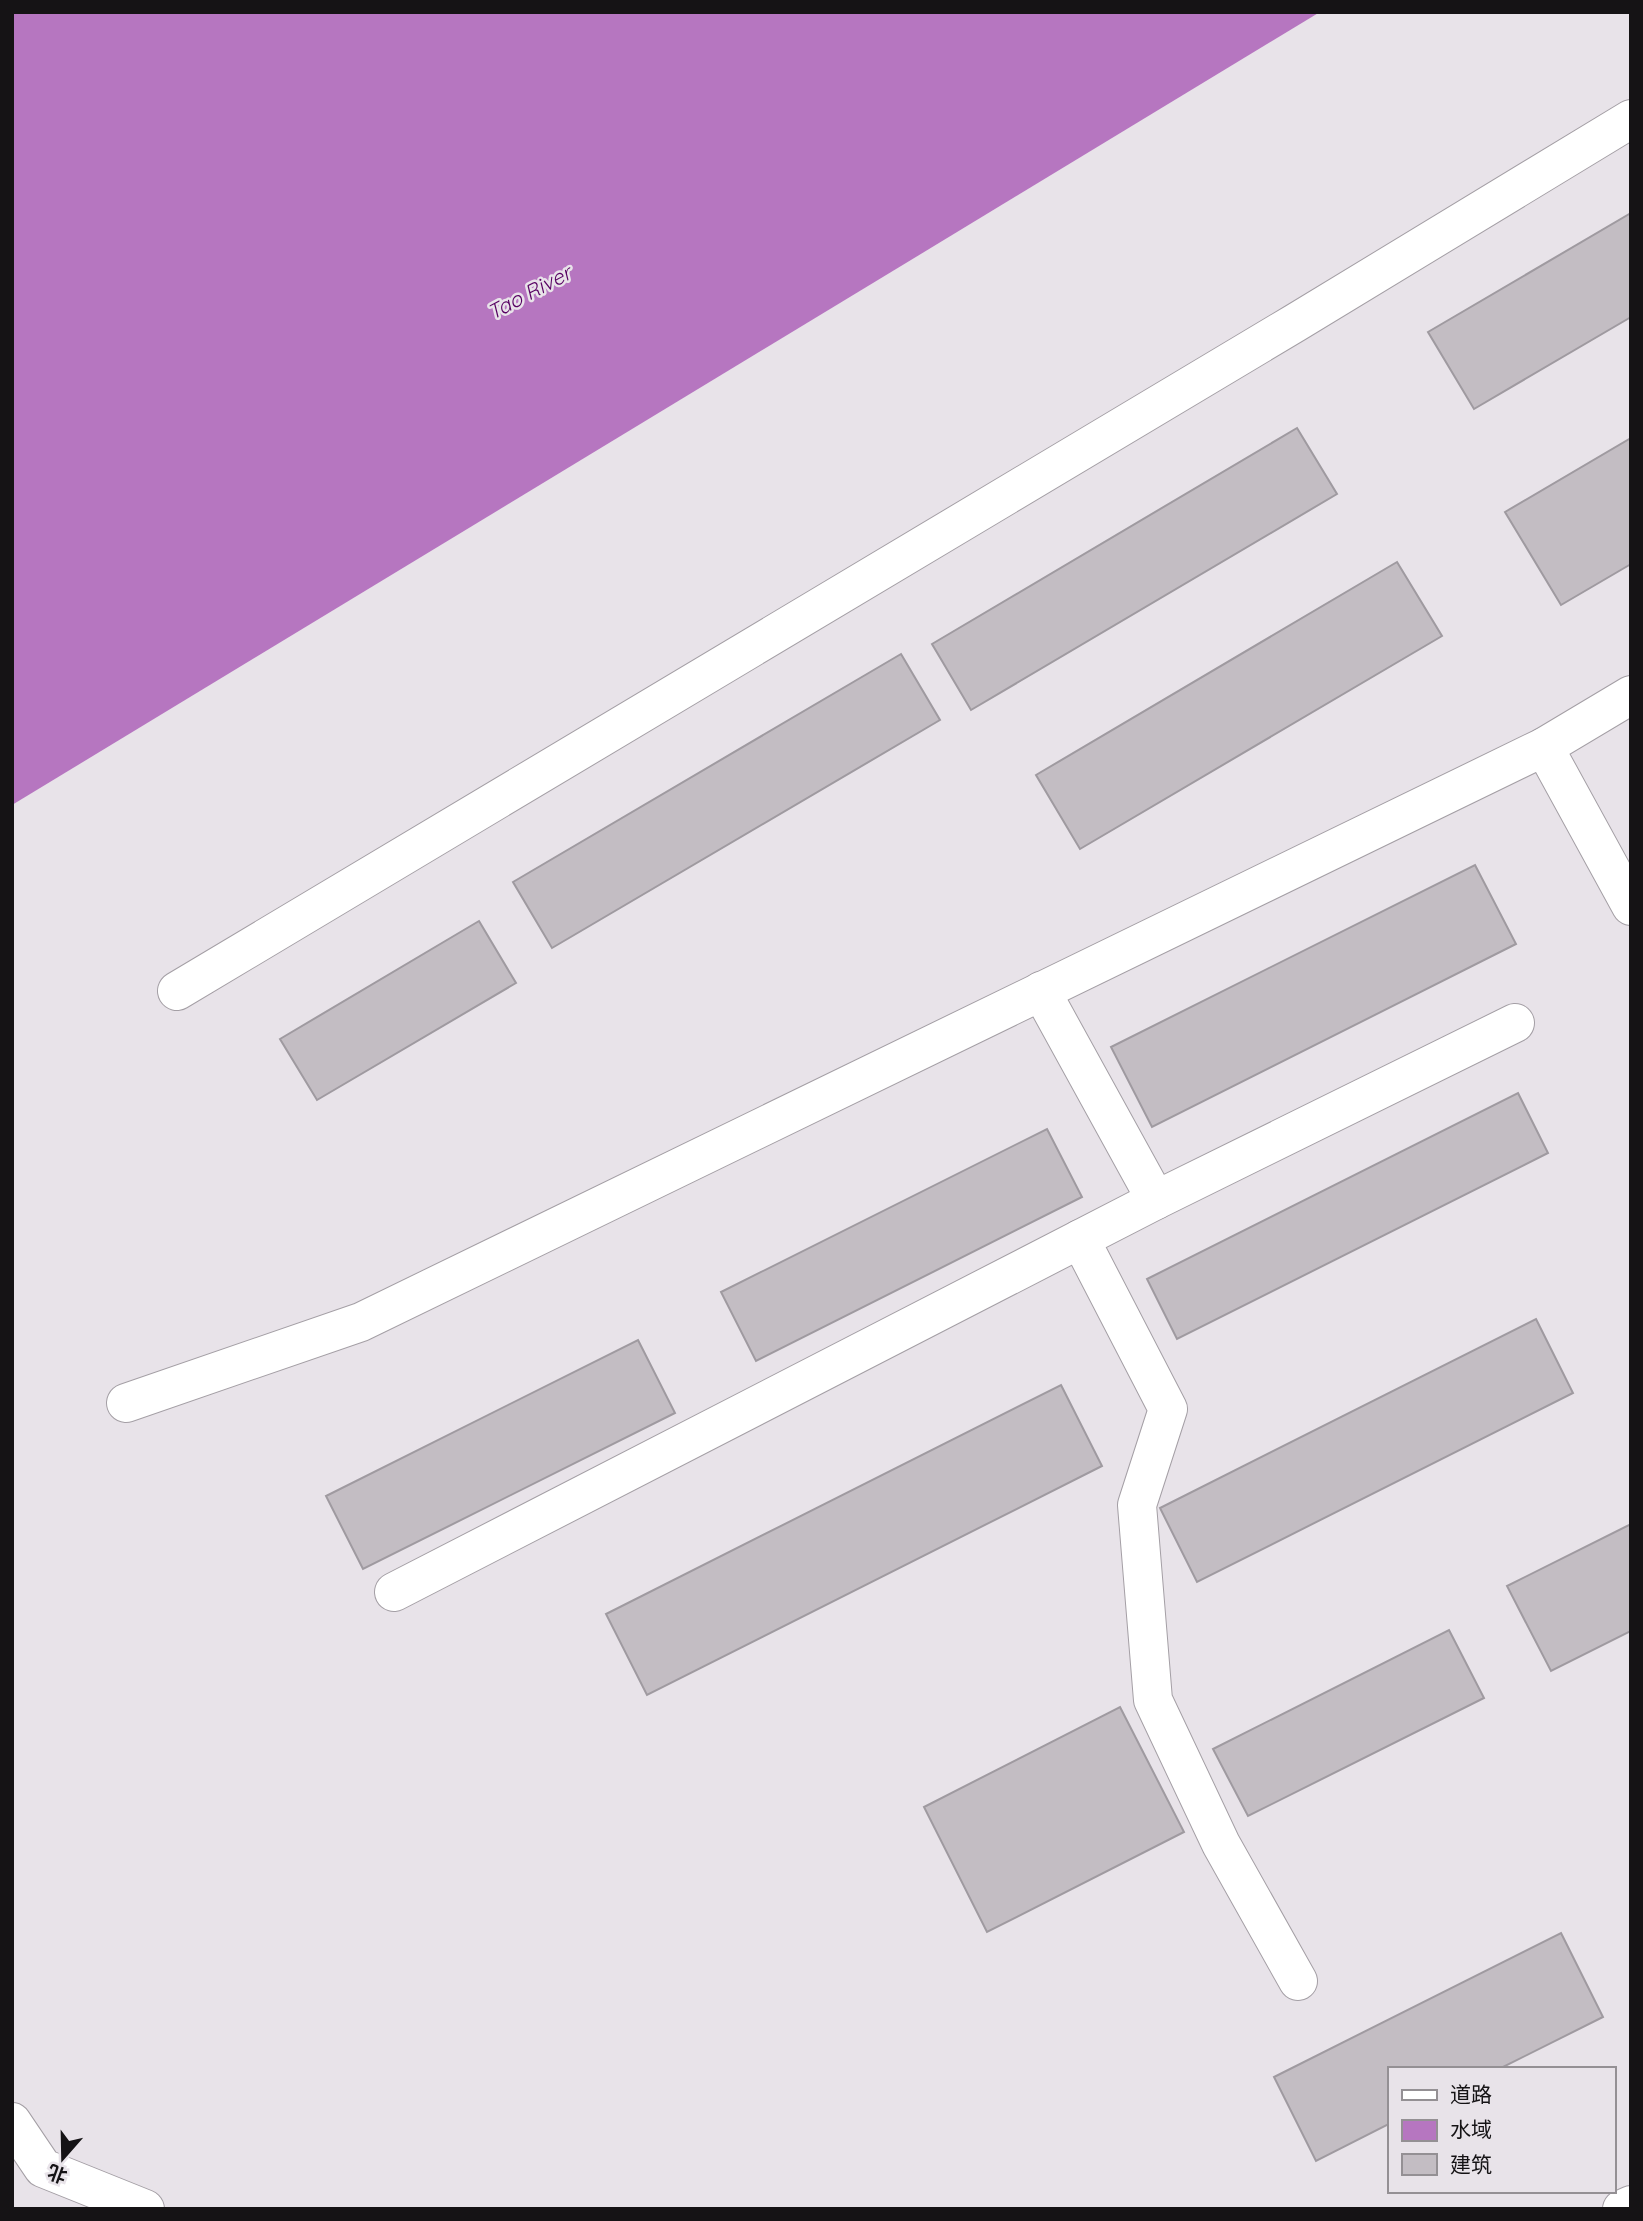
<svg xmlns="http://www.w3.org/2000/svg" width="1643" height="2221" font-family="Quicksand,'Noto Sans SC',sans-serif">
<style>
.water{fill:#b676c0}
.building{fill:#c3bdc3;stroke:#9f9aa0;stroke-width:2}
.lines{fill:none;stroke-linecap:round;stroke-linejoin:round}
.minor-casing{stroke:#a49fa5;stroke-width:40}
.tertiary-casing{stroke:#a49fa5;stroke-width:40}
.minor{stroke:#fff;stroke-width:38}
.tertiary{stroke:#fff;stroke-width:38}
.labels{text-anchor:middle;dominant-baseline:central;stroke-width:5;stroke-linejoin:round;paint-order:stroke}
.water-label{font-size:21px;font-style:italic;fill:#570062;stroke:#e8e3e9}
</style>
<rect width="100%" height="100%" fill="#e8e3e9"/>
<path class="water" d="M 12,12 L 1320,12 L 12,805 Z"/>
<g class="building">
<path d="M 1631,213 L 1631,317 L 1474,409 L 1428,332 Z"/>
<path d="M 1297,428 L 1337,494 L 971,710 L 932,644 Z"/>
<path d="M 1631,438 L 1631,564 L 1561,605 L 1505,512 Z"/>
<path d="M 1397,562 L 1442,636 L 1080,849 L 1036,775 Z"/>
<path d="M 901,654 L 940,720 L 552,948 L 513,882 Z"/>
<path d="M 1475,865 L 1516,944 L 1152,1127 L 1111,1047 Z"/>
<path d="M 479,921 L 516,983 L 317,1100 L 280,1039 Z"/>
<path d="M 1518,1093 L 1548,1153 L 1177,1339 L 1147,1279 Z"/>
<path d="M 1047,1129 L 1082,1197 L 756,1361 L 721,1292 Z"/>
<path d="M 1536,1319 L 1573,1393 L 1197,1582 L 1160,1508 Z"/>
<path d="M 638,1340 L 675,1413 L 363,1569 L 326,1496 Z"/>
<path d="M 1061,1385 L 1102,1466 L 647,1695 L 606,1614 Z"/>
<path d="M 1631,1524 L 1631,1631 L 1551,1671 L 1507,1586 Z"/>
<path d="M 1449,1630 L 1484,1698 L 1248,1816 L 1213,1749 Z"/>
<path d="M 1120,1707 L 1184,1832 L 987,1932 L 924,1807 Z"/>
<path d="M 1561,1933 L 1603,2017 L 1499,2069 L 1389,2069 L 1389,2124 L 1316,2161 L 1274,2077 Z"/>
</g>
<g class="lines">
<g class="minor-casing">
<g id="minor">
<path d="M 177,991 L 1295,323 L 1631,119"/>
<path d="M 1041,991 L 1156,1200"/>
<path d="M 1080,1239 L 1168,1409 L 1137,1505 L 1153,1700 L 1221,1844 L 1298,1981"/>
<path d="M 126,1403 L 361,1322 L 1544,747"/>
<path d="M 394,1592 L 1156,1200 L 1515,1023"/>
</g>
</g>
<g class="tertiary-casing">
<g id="tertiary">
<path d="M 1631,695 L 1544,747 L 1631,906"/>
<path d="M 12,2122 L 43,2168 L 145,2209"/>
<path d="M 1622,2209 L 1631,2205"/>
</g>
</g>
<use href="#minor" class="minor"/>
<use href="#tertiary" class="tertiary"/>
</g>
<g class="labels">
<g class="water-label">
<text transform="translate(529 292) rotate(-28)">Tao River</text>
</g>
</g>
<rect width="1643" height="2221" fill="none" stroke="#151315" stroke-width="28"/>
<rect x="1388" y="2067" width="228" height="126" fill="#e8e3e9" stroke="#949094" stroke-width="2"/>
<rect x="1402" y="2090" width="35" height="10" fill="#ffffff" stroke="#949094" stroke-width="2"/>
<text x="1450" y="2102" font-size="21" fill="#151315">道路</text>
<rect x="1402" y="2120" width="35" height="21" fill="#b676c0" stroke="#949094" stroke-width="2"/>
<text x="1450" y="2137" font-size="21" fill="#151315">水域</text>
<rect x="1402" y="2154" width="35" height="21" fill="#c3bdc3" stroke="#949094" stroke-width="2"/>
<text x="1450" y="2172" font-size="21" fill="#151315">建筑</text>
<g transform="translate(63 2158) rotate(200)" stroke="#e8e3e9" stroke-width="5" paint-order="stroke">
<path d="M0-5L12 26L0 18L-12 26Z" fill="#151315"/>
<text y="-10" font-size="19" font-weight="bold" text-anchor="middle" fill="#151315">北</text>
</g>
</svg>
